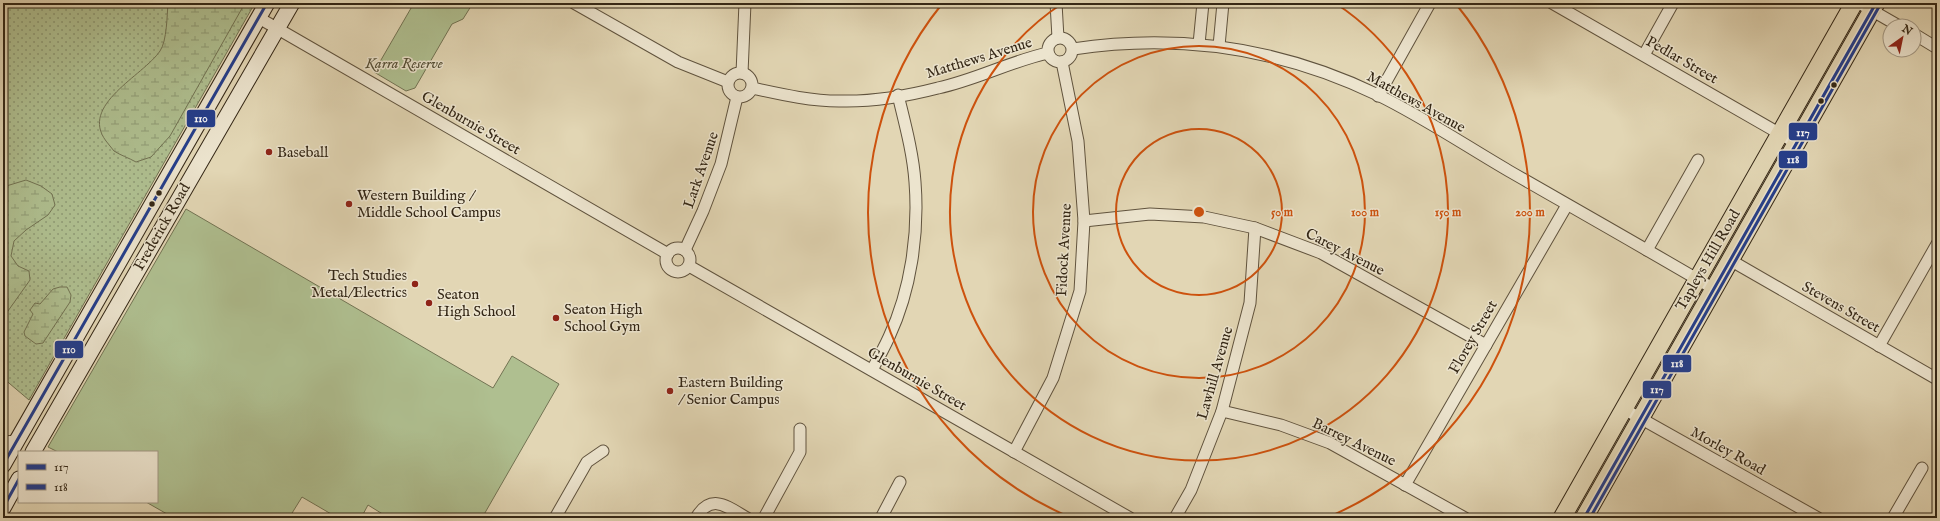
<svg xmlns="http://www.w3.org/2000/svg" width="1940" height="521" font-family="'IM FELL English',serif">
<style>
.grass{fill:url(#grass-dots);stroke:#727353}
.wetland{fill:url(#wetland-marsh);stroke:#727353}
.green{fill:#afbf90;stroke:#727353}
.lines{fill:none;stroke-linecap:round;stroke-linejoin:round}
.street-casing{stroke:#60533e;stroke-width:13}
.secondary-casing{stroke:#342716;stroke-width:17}
.primary-casing{stroke:#342716;stroke-width:19}
.street{stroke:#ece4ce;stroke-width:11}
.secondary{stroke:#ece4ce;stroke-width:15}
.primary{stroke:#e2d6b4;stroke-width:17}
.bus-1-casing{stroke:#ece4ce;stroke-width:6}
.bus-2-casing{stroke:#ece4ce;stroke-width:6}
.bus-3-casing{stroke:#ece4ce;stroke-width:6}
.bus-1{stroke:#243e8c;stroke-width:3}
.bus-2{stroke:#243e8c;stroke-width:3}
.bus-3{stroke:#243e8c;stroke-width:3}
.ring{fill:none;stroke:#cd520e;stroke-width:2}
.bus-dot{fill:#342716;stroke:#ece4ce;stroke-width:1.5}
.poi-dot{fill:#8f2418;stroke:#ece4ce;stroke-width:1.5}
.labels{text-anchor:middle;dominant-baseline:central;stroke-width:3;stroke-linejoin:round;paint-order:stroke}
.street-label{font-size:15px;fill:#342716;stroke:#ece4ce}
.park-label{font-size:15px;font-style:italic;fill:#534d34;stroke:#ece4ce}
.poi-label{font-size:15px;fill:#342716;stroke:#ece4ce;text-anchor:start}
.centre{fill:#cd520e;stroke:#ece4ce;stroke-width:2}
.ring-label{font-size:12px;text-anchor:middle;font-weight:bold;fill:#cd520e;stroke:#ece4ce;stroke-width:3;stroke-linejoin:round;paint-order:stroke}
.line-badge{stroke:#ece4ce;stroke-width:1.5}
.badge-label{font-size:11px;text-anchor:middle;font-weight:bold;fill:#fff}
</style>
<defs>
<pattern id="grass-dots" width="8" height="8" patternUnits="userSpaceOnUse"><rect width="8" height="8" fill="#afbf90"/><path d="M2 2h.1M6 6h.1" fill="none" stroke="#8f9b75" stroke-width="1.8" stroke-linecap="round"/></pattern>
<pattern id="wetland-marsh" width="20" height="14" patternUnits="userSpaceOnUse"><rect width="20" height="14" fill="#afbf90"/><path d="M1 5h8M5 5V1M11 12h8M15 12V8" fill="none" stroke="#8f9b75"/></pattern>
</defs>
<rect width="100%" height="100%" fill="#e2d6b4"/>
<filter id="stains"><feTurbulence type="fractalNoise" baseFrequency=".005" numOctaves="4"/><feColorMatrix values="0 0 0 0 .2 0 0 0 0 .09 0 0 0 0 .02 0 0 0 .5 -.17"/></filter>
<radialGradient id="worn" r=".72"><stop offset=".6" stop-color="#630" stop-opacity="0"/><stop offset="1" stop-color="#630" stop-opacity=".3"/></radialGradient>
<path class="grass" d="M 3,3 L 255,3 L 29,400 L 3,378 Z"/>
<g class="wetland">
<path d="M 168,3 L 245,3 L 170,136 L 151,157 L 136,162 C 129,158 120,155 114,151 C 111,148 109,144 106,141 C 79,105 143,76 160,51 C 167,41 167,15 168,3 Z"/>
<path d="M 26,180 L 41,186 L 52,194 L 55,205 L 48,215 L 26,230 L 14,241 L 11,256 L 18,266 L 29,271 L 30,280 L 3,318 L 3,187 Z"/>
<path d="M 60,287 L 67,287 L 71,295 L 70,302 L 43,343 L 36,344 L 25,336 L 24,332 L 33,314 L 30,310 L 35,303 L 40,304 L 53,289 Z"/>
</g>
<g class="green">
<path d="M 414,3 L 473,3 L 463,19 L 452,24 L 415,88 L 406,91 L 374,72 Z"/>
<path d="M 186,209 L 493,388 L 512,356 L 559,384 L 482,518 L 389,518 L 368,505 L 361,518 L 338,518 L 302,497 L 289,518 L 174,518 L 146,502 L 157,502 L 157,452 L 58,452 L 48,447 Z"/>
</g>
<g class="lines">
<g class="street-casing">
<g id="street">
<path d="M 574,3 L 678,62 L 728,82"/>
<path d="M 1056,3 L 1058,38"/>
<path d="M 1552,3 L 1796,143"/>
<path d="M 1859,3 L 1899,26"/>
<path d="M 259,18 L 668,254"/>
<path d="M 1914,34 L 1937,48"/>
<circle cx="1060" cy="50" r="12"/>
<path d="M 1199,44 L 1203,3"/>
<path d="M 1219,46 L 1223,3"/>
<path d="M 1073,49 C 1179,33 1281,48 1378,95 C 1423,117 1466,146 1509,171 C 1577,210 1646,249 1714,289"/>
<path d="M 1644,55 L 1673,3"/>
<circle cx="740" cy="85" r="12"/>
<path d="M 742,73 L 745,3"/>
<path d="M 752,88 C 780,94 810,101 839,101 C 871,102 907,96 938,88 C 976,80 1011,61 1048,53"/>
<path d="M 1378,96 L 1430,3"/>
<path d="M 1084,221 L 1150,214 L 1204,217 L 1255,228 L 1321,253 L 1486,345"/>
<circle cx="678" cy="260" r="12"/>
<path d="M 685,250 L 703,211 L 721,164 L 737,97"/>
<path d="M 1647,250 L 1698,160"/>
<path d="M 1730,260 L 1937,379"/>
<path d="M 689,266 L 1130,518"/>
<path d="M 1879,346 L 1937,244"/>
<path d="M 872,370 C 878,359 884,348 889,337 C 911,290 919,233 915,182 C 913,153 905,124 898,95"/>
<path d="M 1624,409 L 1818,518"/>
<path d="M 1222,411 L 1281,425 L 1330,443 L 1465,518"/>
<path d="M 3,442 L 17,441"/>
<path d="M 1014,452 L 1053,378 L 1080,291 L 1084,221 L 1078,141 L 1062,62"/>
<path d="M 1405,485 L 1567,205"/>
<path d="M 555,518 L 587,462 L 603,451"/>
<path d="M 696,518 C 711,492 728,507 747,518"/>
<path d="M 764,518 L 800,452 L 800,429"/>
<path d="M 881,518 L 900,482"/>
<path d="M 1175,518 L 1191,490 L 1222,411 L 1250,303 L 1255,228"/>
<path d="M 1893,518 L 1922,468"/>
</g>
</g>
<g class="secondary-casing">
<g id="secondary">
<path d="M 33,452 L 292,3"/>
<path d="M 3,465 L 267,3"/>
<path d="M 3,508 L 19,479"/>
</g>
</g>
<g class="primary-casing">
<g id="primary">
<path d="M 1562,518 L 1854,3"/>
<path d="M 1584,518 L 1876,3"/>
</g>
</g>
<use href="#street" class="street"/>
<use href="#secondary" class="secondary"/>
<use href="#primary" class="primary"/>
<g class="bus-1-casing">
<path id="bus-1" d="M 1584,518 L 1876,3"/>
</g>
<g class="bus-2-casing">
<path id="bus-2" d="M 1590,518 L 1880,5"/>
</g>
<g class="bus-3-casing">
<g id="bus-3">
<path d="M 3,465 L 267,3"/>
<path d="M 3,508 L 19,479"/>
</g>
</g>
<use href="#bus-1" class="bus-1"/>
<use href="#bus-2" class="bus-2"/>
<use href="#bus-3" class="bus-3"/>
</g>
<g class="ring">
<circle cx="1199" cy="212" r="83"/>
<circle cx="1199" cy="212" r="166"/>
<path d="M1335 3A249 249 0 1 1 1063 3"/>
<path d="M1072 518A331 331 0 0 1 942 4M1456 4A331 331 0 0 1 1326 518"/>
</g>
<g class="bus-dot">
<circle cx="1834" cy="85" r="3.5"/>
<circle cx="1821" cy="101" r="3.5"/>
<circle cx="159" cy="193" r="3.5"/>
<circle cx="152" cy="204" r="3.5"/>
</g>
<g class="poi-dot">
<circle cx="269" cy="152" r="4"/>
<circle cx="349" cy="204" r="4"/>
<circle cx="415" cy="284" r="4"/>
<circle cx="429" cy="303" r="4"/>
<circle cx="556" cy="318" r="4"/>
<circle cx="670" cy="391" r="4"/>
</g>
<g class="labels">
<g class="street-label">
<text transform="translate(979 58) rotate(-17)">Matthews Avenue</text>
<text transform="translate(1682 60) rotate(30)">Pedlar Street</text>
<text transform="translate(1416 102) rotate(29)">Matthews Avenue</text>
<text transform="translate(471 123) rotate(30)">Glenburnie Street</text>
<text transform="translate(701 170) rotate(-71)">Lark Avenue</text>
<text transform="translate(162 227) rotate(-60)">Frederick Road</text>
<text transform="translate(1064 250) rotate(-87)">Fidock Avenue</text>
<text transform="translate(1345 252) rotate(27)">Carey Avenue</text>
<text transform="translate(1708 260) rotate(-60)">Tapleys Hill Road</text>
<text transform="translate(1841 307) rotate(30)">Stevens Street</text>
<text transform="translate(1473 337) rotate(-60)">Florey Street</text>
<text transform="translate(1215 373) rotate(-74)">Lawhill Avenue</text>
<text transform="translate(917 379) rotate(30)">Glenburnie Street</text>
<text transform="translate(1354 442) rotate(26)">Barrey Avenue</text>
<text transform="translate(1728 451) rotate(29)">Morley Road</text>
</g>
<g class="park-label">
<text x="404" y="63">Karra Reserve</text>
</g>
<g class="poi-label">
<text x="277" y="152">Baseball</text>
<text x="357" y="195">Western Building /<tspan x="357" dy="17">Middle School Campus</tspan></text>
<text x="407" y="275" text-anchor="end">Tech Studies<tspan x="407" dy="17">Metal/Electrics</tspan></text>
<text x="437" y="294">Seaton<tspan x="437" dy="17">High School</tspan></text>
<text x="564" y="309">Seaton High<tspan x="564" dy="17">School Gym</tspan></text>
<text x="678" y="382">Eastern Building<tspan x="678" dy="17">/ Senior Campus</tspan></text>
</g>
</g>
<circle cx="1199" cy="212" r="6" class="centre"/>
<g class="ring-label">
<text x="1282" y="216">50 m</text>
<text x="1365" y="216">100 m</text>
<text x="1448" y="216">150 m</text>
<text x="1530" y="216">200 m</text>
</g>
<g class="line-badge">
<rect x="186" y="109" width="30" height="19" rx="4" fill="#243e8c"/>
<rect x="1788" y="122" width="30" height="19" rx="4" fill="#243e8c"/>
<rect x="1778" y="150" width="30" height="19" rx="4" fill="#243e8c"/>
<rect x="54" y="340" width="30" height="19" rx="4" fill="#243e8c"/>
<rect x="1662" y="354" width="30" height="19" rx="4" fill="#243e8c"/>
<rect x="1642" y="380" width="30" height="19" rx="4" fill="#243e8c"/>
</g>
<g class="badge-label">
<text x="201" y="122">110</text>
<text x="1803" y="136">117</text>
<text x="1793" y="163">118</text>
<text x="69" y="353">110</text>
<text x="1677" y="367">118</text>
<text x="1657" y="393">117</text>
</g>
<rect width="1940" height="521" fill="none" stroke="#e2d6b4" stroke-width="16"/>
<rect x="4" y="4" width="1932" height="513" fill="none" stroke="#342716" stroke-width="2"/>
<rect x="8" y="8" width="1924" height="505" fill="none" stroke="#342716"/>
<rect x="18" y="451" width="140" height="52" fill="#ece4ce" stroke="#a29884"/>
<rect x="26" y="464" width="20" height="6" fill="#243e8c" stroke="#a29884"/>
<text x="54" y="471" font-size="12" fill="#342716">117</text>
<rect x="26" y="484" width="20" height="6" fill="#243e8c" stroke="#a29884"/>
<text x="54" y="491" font-size="12" fill="#342716">118</text>
<g transform="translate(1902 38) rotate(33)"><circle r="19" fill="#ece4ce" stroke="#a29884"/>
<path d="M0-3L7 15L0 10L-7 15Z" fill="#8f2418"/>
<text y="-6" font-size="11" font-weight="bold" text-anchor="middle" fill="#342716">N</text>
</g>
<rect width="100%" height="100%" filter="url(#stains)"/>
<rect width="100%" height="100%" fill="url(#worn)"/>
</svg>
